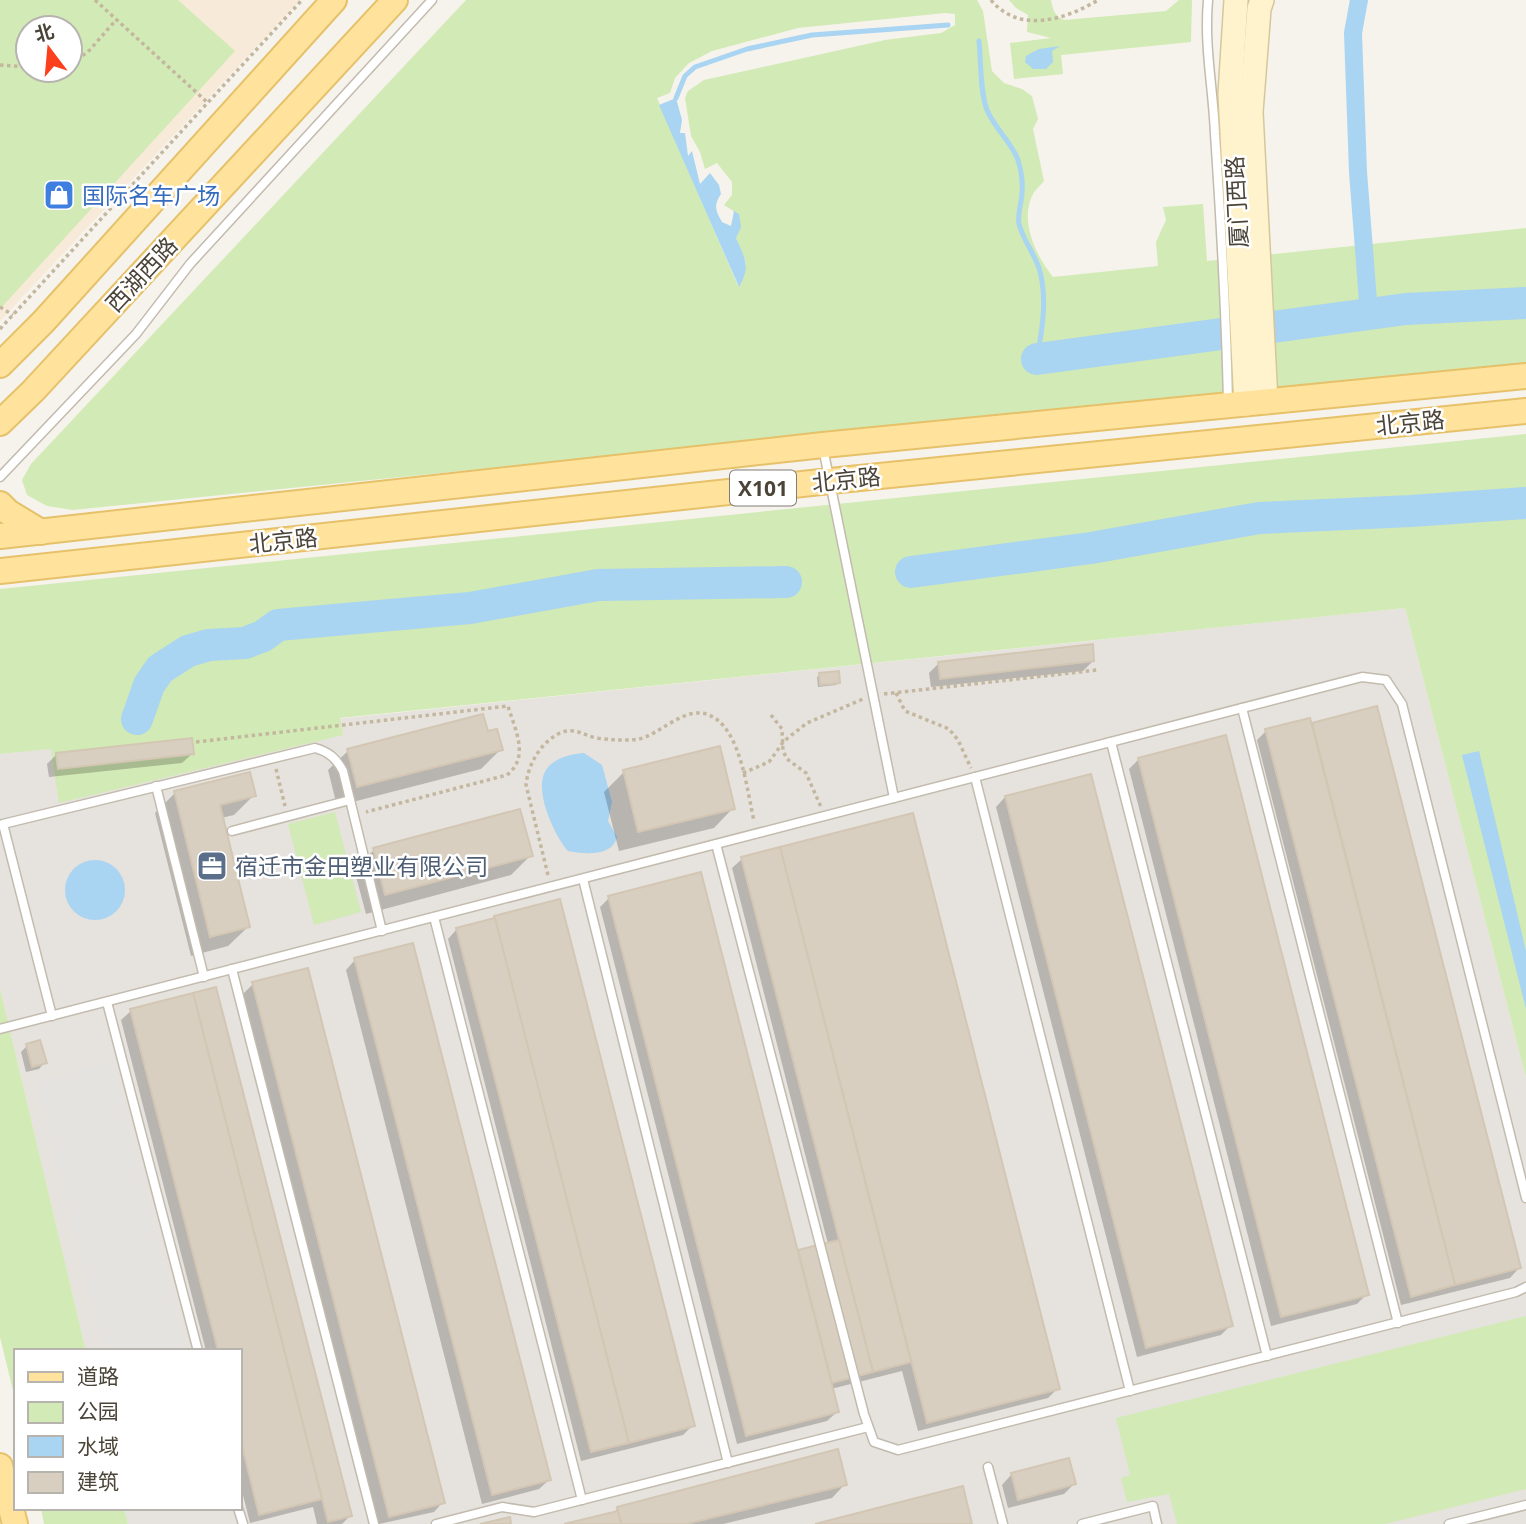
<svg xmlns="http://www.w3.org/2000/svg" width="1526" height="1524" font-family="'Open Sans','Noto Sans SC',sans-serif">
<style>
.commercial{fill:#f7ead8;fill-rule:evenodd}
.industrial{fill:#e6e2dd}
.green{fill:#d2eab5;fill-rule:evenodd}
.parking{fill:#e5e3e0}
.water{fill:#a9d4f2}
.shadow{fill:#0003}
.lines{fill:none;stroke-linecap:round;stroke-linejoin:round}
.stream{stroke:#a9d4f2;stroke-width:5}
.canal{stroke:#a9d4f2;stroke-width:18}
.river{stroke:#a9d4f2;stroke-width:32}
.building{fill:#d8cfc1;stroke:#d3c7b4;stroke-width:2}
.lane-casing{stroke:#c2bbae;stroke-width:11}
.secondary-casing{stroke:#d6c79b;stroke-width:26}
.primary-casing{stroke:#e6c16a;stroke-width:28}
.path{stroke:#c4b79f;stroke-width:3.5;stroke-dasharray:3.5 3.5;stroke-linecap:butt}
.lane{stroke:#fff;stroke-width:8}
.secondary{stroke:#fff3cd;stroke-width:23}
.primary{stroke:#ffe39c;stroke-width:24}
.labels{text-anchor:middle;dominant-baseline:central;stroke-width:5;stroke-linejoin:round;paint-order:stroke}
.shield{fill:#fff;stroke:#817c74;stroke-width:2}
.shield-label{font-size:21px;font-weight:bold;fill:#4b4439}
.shop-label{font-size:23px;fill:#366cbe;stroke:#fff;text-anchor:start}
.street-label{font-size:23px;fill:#4b4439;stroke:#fff}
.service-label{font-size:23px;fill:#4e5e75;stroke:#fff;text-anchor:start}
</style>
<rect width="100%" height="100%" fill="#f6f3ec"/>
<path class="commercial" d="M 0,0 L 300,0 L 0,321 ZM 28,28 L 70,28 L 70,70 L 28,70 Z"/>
<path class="industrial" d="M 1405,608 L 1526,1078 L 1526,1524 L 128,1524 L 124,1508 L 240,1508 L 240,1351 L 86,1351 L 0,988 L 0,754 Z"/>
<g class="green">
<path d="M 0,0 L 178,0 L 235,51 L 0,309 ZM 28,28 L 70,28 L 70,70 L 28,70 Z"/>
<path d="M 466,0 L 977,0 L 983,11 L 992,71 L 1004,83 L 1022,89 L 1032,96 L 1038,119 L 1033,129 L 1044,181 C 1041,185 1035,190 1033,194 C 1019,221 1036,256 1053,277 L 1158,266 L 1156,242 L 1166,220 L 1163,207 L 1203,204 L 1207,261 L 1526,228 L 1526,364 L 73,510 L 47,506 L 27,495 L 22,480 L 31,464 ZM 945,13 L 955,14 L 955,25 L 941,33 L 885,40 L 704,80 L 688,91 L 685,98 L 691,136 L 700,152 L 705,169 L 717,163 L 732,182 L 732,195 L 724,205 L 738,214 L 736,238 L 746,263 L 738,286 L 657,98 L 670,93 L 675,78 L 689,63 L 712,51 L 798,28 Z"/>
<path d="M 1009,0 L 1051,0 C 1053,9 1054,16 1064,20 L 1166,11 L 1179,0 L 1192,0 L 1191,42 L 1061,55 L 1063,74 L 1014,79 L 1010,43 L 1051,38 L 1027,32 L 1028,15 L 1016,8 Z"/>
<path d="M 1526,434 L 1526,1078 L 1405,608 L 340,718 L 343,735 L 59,803 L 51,749 L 0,754 L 0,589 Z"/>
<path d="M 335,812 L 361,912 L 314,925 L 288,824 Z"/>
<path d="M 0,988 L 86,1351 L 16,1351 L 16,1403 L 0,1337 Z"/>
<path d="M 1526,1316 L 1526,1489 L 1385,1524 L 1177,1524 L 1169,1494 L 1127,1502 L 1121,1478 L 1130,1475 L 1116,1418 Z"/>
<path d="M 41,1508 L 124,1508 L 128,1524 L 44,1524 Z"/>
</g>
<path class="parking" d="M 113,1062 L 186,1351 L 104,1351 L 36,1082 Z"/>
<g class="water">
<path d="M 1060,46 L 1052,51 L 1053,62 L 1046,69 L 1033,69 L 1025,62 L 1026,56 L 1039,49 Z"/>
<path d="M 676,98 L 682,120 L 680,133 L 685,133 L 688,156 L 692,151 L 700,184 L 710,173 L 719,185 L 721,194 C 713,205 716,212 722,222 L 731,226 L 734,211 L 739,214 L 741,227 L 736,238 C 745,259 751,266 739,287 L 659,105 Z"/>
<path d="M 1479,751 L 1526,951 L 1526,1009 L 1462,755 Z"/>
<path d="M 584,753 L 602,765 L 612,802 L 608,821 L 617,837 C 612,857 584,854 568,851 C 554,835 533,789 546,770 C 554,758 570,754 584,753 Z"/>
<circle cx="95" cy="890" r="30"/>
</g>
<g class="shadow">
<path d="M 1093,661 L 1083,671 L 931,687 L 929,673 L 939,663 Z"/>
<path d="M 820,675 L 838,682 L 836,685 L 818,687 L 817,677 Z"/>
<path d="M 1376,708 L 1519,1268 L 1510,1278 L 1401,1305 L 1257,740 L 1266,731 L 1310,725 Z"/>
<path d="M 487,733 L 501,749 L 481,769 L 337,806 L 328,770 L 348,751 Z"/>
<path d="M 57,754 L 192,754 L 182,763 L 49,777 L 47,764 Z"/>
<path d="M 1139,759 L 1367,1294 L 1357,1304 L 1271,1326 L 1129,769 Z"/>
<path d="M 624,772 L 733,808 L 714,828 L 619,851 L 604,792 Z"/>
<path d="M 175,793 L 254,795 L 234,815 L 221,818 L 248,927 L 228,946 L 191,956 L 155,813 Z"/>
<path d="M 1005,797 L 1231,1325 L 1221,1335 L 1137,1357 L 996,807 Z"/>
<path d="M 912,815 L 1058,1388 L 1048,1398 L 918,1431 L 902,1371 L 831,1389 L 837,1412 L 827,1421 L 737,1444 L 600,907 L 609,898 L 796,1253 L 828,1244 L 732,868 L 742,859 Z"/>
<path d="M 374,850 L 531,855 L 511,875 L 366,914 L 354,869 Z"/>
<path d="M 457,929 L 693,1425 L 683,1435 L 581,1461 L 448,939 Z"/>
<path d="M 355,960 L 549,1480 L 539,1489 L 482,1504 L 346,970 Z"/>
<path d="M 253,984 L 443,1502 L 434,1512 L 379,1524 L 243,994 Z"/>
<path d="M 215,989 L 350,1516 L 342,1524 L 317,1524 L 313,1507 L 250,1523 L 240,1483 L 240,1351 L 206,1351 L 121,1020 L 131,1011 Z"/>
<path d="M 27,1046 L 45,1062 L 39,1069 L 26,1072 L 21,1052 Z"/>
<path d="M 1067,1460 L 1074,1484 L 1064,1494 L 1008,1508 L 1002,1485 L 1011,1475 Z"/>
<path d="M 845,1484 L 832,1498 L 723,1524 L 571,1524 L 612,1514 L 618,1508 Z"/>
</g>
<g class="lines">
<g class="stream">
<path d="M 979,41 C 981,60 980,93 987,110 C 995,129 1011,141 1018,160 C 1021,170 1023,182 1022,192 C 1022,203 1017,213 1019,224 C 1023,240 1034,253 1039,268 C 1048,297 1042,331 1037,359"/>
<path d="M 676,98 L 685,76 L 695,67 L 747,49 L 812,35 L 948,25"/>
</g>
<path class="canal" d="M 1359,0 L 1353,33 L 1358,172 L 1369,314"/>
<g class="river">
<path d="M 1037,359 L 1406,309 L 1526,303"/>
<path d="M 911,572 L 1091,548 L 1259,518 L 1411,511 L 1526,503"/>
<path d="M 137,719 L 149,685 L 160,669 L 188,651 L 209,645 L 245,643 L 263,636 L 278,625 L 470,608 L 598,585 L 786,582"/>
</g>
</g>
<g class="building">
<path d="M 1093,644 L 1094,661 L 940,679 L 938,662 Z"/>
<path d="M 839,671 L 840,683 L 820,685 L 819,673 Z"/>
<path d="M 1377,706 L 1521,1268 L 1455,1285 L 1312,723 Z"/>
<path d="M 483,714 L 488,731 L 497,729 L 503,750 L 357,787 L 347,749 Z"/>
<path d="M 1310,718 L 1455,1285 L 1411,1297 L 1265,729 Z"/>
<path d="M 1226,735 L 1369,1295 L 1281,1317 L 1138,758 Z"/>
<path d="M 192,738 L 194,754 L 58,769 L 56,753 Z"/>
<path d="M 720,746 L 735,809 L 638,832 L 623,770 Z"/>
<path d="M 250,772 L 256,796 L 220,805 L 250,927 L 210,937 L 174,791 Z"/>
<path d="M 1091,774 L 1233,1326 L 1146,1348 L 1005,796 Z"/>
<path d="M 520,809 L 533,856 L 385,895 L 373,848 Z"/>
<path d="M 913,813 L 1060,1389 L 927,1423 L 780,847 Z"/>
<path d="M 780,847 L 911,1362 L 873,1372 L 741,857 Z"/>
<path d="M 701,872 L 839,1412 L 746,1436 L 608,896 Z"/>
<path d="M 560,899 L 695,1426 L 629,1443 L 494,916 Z"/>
<path d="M 495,918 L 629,1443 L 591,1452 L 456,928 Z"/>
<path d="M 413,943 L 551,1480 L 492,1495 L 354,958 Z"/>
<path d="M 308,968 L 445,1503 L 389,1517 L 252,982 Z"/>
<path d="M 216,987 L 352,1516 L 328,1522 L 193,993 Z"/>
<path d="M 193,993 L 322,1499 L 259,1515 L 240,1438 L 240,1351 L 218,1351 L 130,1009 Z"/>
<path d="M 40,1040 L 47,1063 L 32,1067 L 26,1044 Z"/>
<path d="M 839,1240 L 873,1372 L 832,1383 L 798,1250 Z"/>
<path d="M 838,1449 L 847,1485 L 686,1524 L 621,1524 L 617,1507 Z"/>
<path d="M 1069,1458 L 1076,1484 L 1018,1500 L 1011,1473 Z"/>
<path d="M 963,1486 L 972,1524 L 815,1524 Z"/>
<path d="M 618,1511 L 621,1524 L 564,1524 Z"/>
<path d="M 510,1517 L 511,1524 L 480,1524 Z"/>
</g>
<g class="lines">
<g class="lane-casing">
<g id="lane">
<path d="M 1208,0 C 1204,48 1213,86 1215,134 C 1221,223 1226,312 1228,402"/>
<path d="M 823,448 L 894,798"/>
<path d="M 0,477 L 136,334 L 190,264 L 432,0"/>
<path d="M 1242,708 L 1398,1323"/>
<path d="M 1111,742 L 1267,1356"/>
<path d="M 975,777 L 1130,1391"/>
<path d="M 156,786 L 204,977"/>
<path d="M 232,831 L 350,800"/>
<path d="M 716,844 L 864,1414 L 874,1442 L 898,1450 L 1516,1292 L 1526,1287"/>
<path d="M 583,879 L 728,1463"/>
<path d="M 434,917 L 582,1500"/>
<path d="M 232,969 L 374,1524"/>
<path d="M 107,1002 L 198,1351"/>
<path d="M 52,1016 L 3,824 L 315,748 C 329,752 336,758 343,771 L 382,931"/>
<path d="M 0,1029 L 1362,677 L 1386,680 L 1402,704 L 1526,1198"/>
<path d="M 988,1467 L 1003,1524"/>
<path d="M 238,1508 L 243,1524"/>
<path d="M 436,1524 L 502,1507 L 534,1512 L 868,1427"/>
<path d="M 1082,1524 L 1153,1506 L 1157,1524"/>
<path d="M 1449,1524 L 1526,1505"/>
</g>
</g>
<g class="secondary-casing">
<g id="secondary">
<path d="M 1236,0 L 1230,94 L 1246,404"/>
<path d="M 1262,0 L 1259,9 L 1251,112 L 1266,402"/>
</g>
</g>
<g class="primary-casing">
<g id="primary">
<path d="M 0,365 L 44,321 L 334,0"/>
<path d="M 0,423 L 33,391 L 395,0"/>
<path d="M 0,504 L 8,512 L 41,532"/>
<path d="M 0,536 L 823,445 L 1526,376"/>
<path d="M 0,571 L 830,481 L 1526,411"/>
<path d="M 0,1466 L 15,1524"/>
</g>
</g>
<g class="path">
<path d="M 95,0 L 207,102"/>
<path d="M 991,0 C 1019,34 1065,20 1098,0"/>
<path d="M 70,62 L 87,53 L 116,20"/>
<path d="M 0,65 L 28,67"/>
<path d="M 0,307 L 13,315"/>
<path d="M 0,329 L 302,0"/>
<path d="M 896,693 L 905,711 L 949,729 L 958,740 L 971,768"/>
<path d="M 884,694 L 1097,670"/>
<path d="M 771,715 L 782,729 L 783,751 L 787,759 L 806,773 L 821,807"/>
<path d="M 196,742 L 508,706 C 515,730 530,757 507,775 L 366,812"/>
<path d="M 276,769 L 285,806"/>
<path d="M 743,773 L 769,762 L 784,741 L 807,723 L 863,699"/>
<path d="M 548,875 L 526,785 C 528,764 541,742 560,733 C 575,727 583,735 596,738 C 611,740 625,741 639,739 C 661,734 685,705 709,715 C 741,728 747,791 754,821"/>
</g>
<use href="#lane" class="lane"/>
<use href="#secondary" class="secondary"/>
<use href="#primary" class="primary"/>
</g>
<defs>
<g id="shop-square" transform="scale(1.575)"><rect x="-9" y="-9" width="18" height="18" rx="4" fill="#3f7fe0" stroke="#fff"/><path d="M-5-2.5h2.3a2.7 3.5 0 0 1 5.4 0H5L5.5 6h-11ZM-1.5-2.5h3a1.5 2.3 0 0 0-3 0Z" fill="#fff"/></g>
<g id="office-square" transform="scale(1.575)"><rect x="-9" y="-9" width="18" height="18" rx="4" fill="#5c6f8a" stroke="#fff"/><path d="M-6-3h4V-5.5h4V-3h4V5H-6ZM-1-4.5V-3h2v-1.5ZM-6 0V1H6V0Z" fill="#fff"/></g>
</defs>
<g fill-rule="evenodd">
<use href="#shop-square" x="59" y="195"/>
<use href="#office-square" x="212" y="866"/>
</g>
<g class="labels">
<rect class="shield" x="730" y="470.5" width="66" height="35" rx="5"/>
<g class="shield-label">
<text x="763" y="488">X101</text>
</g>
<g class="shop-label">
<text x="82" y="195">国际名车广场</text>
</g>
<g class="street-label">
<text transform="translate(1236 202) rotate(-93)">厦门西路</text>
<text transform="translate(141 274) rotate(-47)">西湖西路</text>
<text transform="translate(1410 422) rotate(-6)">北京路</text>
<text transform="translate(846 479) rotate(-6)">北京路</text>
<text transform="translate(283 540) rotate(-6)">北京路</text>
</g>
<g class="service-label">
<text x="235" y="866">宿迁市金田塑业有限公司</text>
</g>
</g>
<rect x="14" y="1349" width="228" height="161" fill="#ffffff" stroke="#b7b4b0" stroke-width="2"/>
<rect x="28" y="1372" width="35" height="10" fill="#ffe39c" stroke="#b7b4b0" stroke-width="2"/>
<text x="77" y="1384" font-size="21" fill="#4b4439">道路</text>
<rect x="28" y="1402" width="35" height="21" fill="#d2eab5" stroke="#b7b4b0" stroke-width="2"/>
<text x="77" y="1419" font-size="21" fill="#4b4439">公园</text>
<rect x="28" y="1436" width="35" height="21" fill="#a9d4f2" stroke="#b7b4b0" stroke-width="2"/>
<text x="77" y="1454" font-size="21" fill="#4b4439">水域</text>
<rect x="28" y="1472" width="35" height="21" fill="#d8cfc1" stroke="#b7b4b0" stroke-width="2"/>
<text x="77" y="1489" font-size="21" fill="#4b4439">建筑</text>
<g transform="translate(49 49) rotate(344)"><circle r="33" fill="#ffffff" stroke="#b7b4b0" stroke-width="2"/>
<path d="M0-5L12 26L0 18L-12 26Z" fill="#fc3f1d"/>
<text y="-10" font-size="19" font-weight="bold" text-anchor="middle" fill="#4b4439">北</text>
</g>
</svg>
